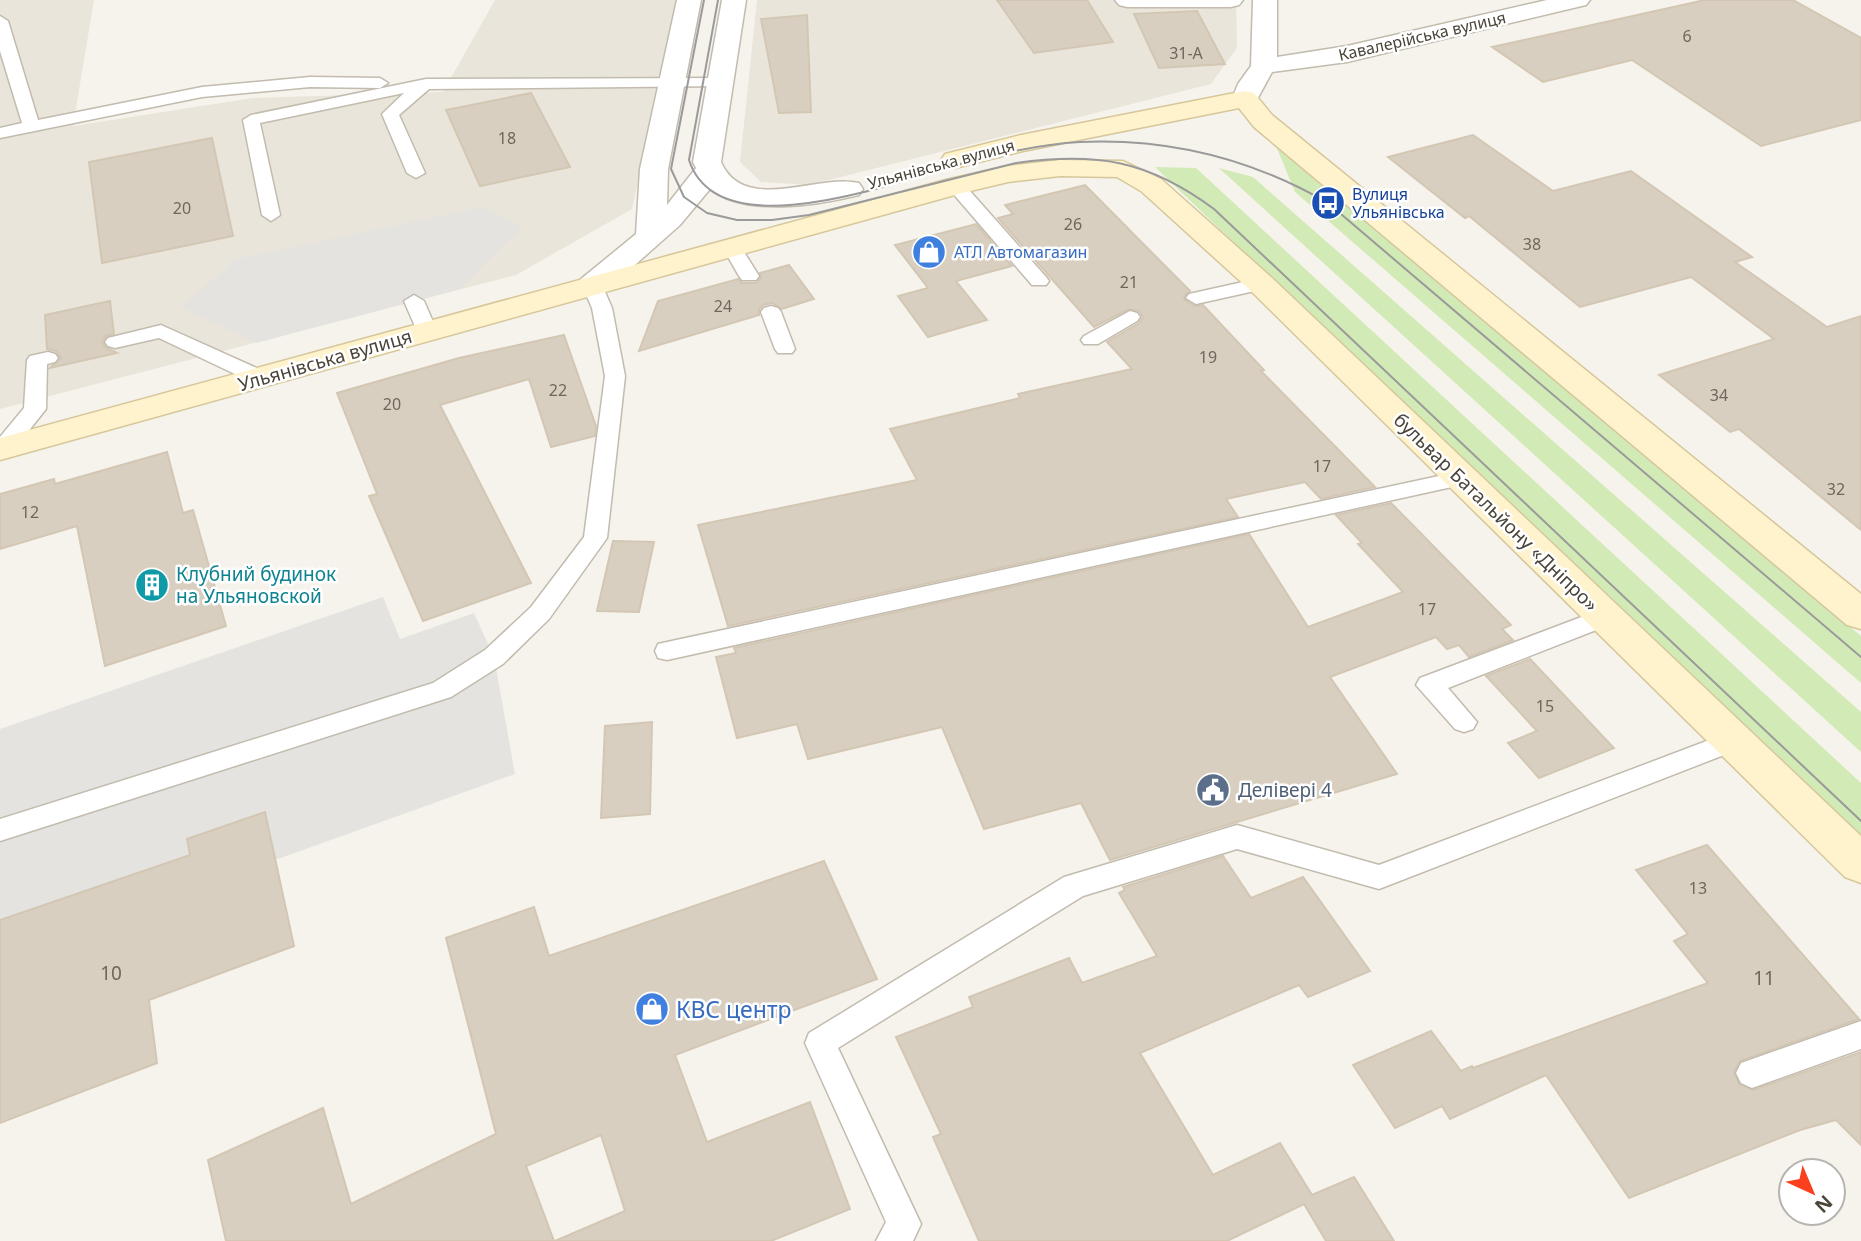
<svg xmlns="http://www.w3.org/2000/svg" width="1861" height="1241" font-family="'Noto Sans',sans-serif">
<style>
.residential{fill:#eae5da}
.green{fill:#d2eab5}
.parking{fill:#e5e3e0}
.building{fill:#d8cfc1;stroke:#d3c7b4;stroke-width:2}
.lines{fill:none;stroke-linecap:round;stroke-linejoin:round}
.lane-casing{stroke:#c2bbae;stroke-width:3}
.street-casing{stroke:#c2bbae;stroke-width:3}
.secondary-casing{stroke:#d6c79b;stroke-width:3}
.lane{fill:#fff;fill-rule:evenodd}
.street{fill:#fff;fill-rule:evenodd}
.secondary{fill:#fff3cd;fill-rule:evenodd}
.tram{stroke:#9a9a9a;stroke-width:2}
.labels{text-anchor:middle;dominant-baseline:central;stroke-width:5;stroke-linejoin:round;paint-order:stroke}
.far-street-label{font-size:16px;fill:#4b4439;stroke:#fff}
.number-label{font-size:16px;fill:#6e675b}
.far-transit-label{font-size:16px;fill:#164399;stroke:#fff;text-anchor:start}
.far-shop-label{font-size:16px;fill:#366cbe;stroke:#fff;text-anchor:start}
.street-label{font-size:19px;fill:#4b4439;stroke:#fff}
.culture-label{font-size:19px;fill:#0d838f;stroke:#fff;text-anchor:start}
.service-label{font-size:19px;fill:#4e5e75;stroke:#fff;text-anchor:start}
.near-number-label{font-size:19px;fill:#6e675b}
.near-shop-label{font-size:23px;fill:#366cbe;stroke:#fff;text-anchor:start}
</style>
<rect width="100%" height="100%" fill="#f6f3ec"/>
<g class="residential">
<path d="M 0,0 L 94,0 L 73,126 L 253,98 L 443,92 L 495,0 L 677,0 L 632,209 L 516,275 L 0,409 Z"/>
<path d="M 757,0 L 1236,0 L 1237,48 L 1211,84 L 809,185 L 761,182 L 740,162 Z"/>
</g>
<g class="green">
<path d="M 1274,141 L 1861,636 L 1861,683 L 1295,192 Z"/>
<path d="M 1155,167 L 1196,168 L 1861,783 L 1861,843 Z"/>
<path d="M 1219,168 L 1253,177 L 1861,712 L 1861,752 Z"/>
</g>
<g class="parking">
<path d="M 482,207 L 523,227 L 460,289 L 256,343 L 180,307 L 236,259 Z"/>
<path d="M 383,597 L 400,639 L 474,613 L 494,657 L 515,774 L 275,860 L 265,812 L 187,839 L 190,854 L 0,920 L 0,729 Z"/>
</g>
<g class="building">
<path d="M 997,0 L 1087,0 L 1113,42 L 1034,53 Z"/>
<path d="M 1705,0 L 1793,0 L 1861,38 L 1861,120 L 1761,146 L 1632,60 L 1543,82 L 1492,47 Z"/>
<path d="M 1197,11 L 1225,64 L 1159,68 L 1134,14 Z"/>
<path d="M 807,15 L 811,112 L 779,113 L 761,19 Z"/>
<path d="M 531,93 L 570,167 L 480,186 L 446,110 Z"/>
<path d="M 1473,135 L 1553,191 L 1631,171 L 1752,257 L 1735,262 L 1827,327 L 1861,316 L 1861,530 L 1739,429 L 1730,432 L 1659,375 L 1774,339 L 1691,277 L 1580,307 L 1469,216 L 1465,218 L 1388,157 Z"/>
<path d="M 212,138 L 233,236 L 102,263 L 89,162 Z"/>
<path d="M 1085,185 L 1190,291 L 1184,296 L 1185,300 L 1195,306 L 1203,305 L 1264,370 L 1261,371 L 1375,487 L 1321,499 L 1305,482 L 1226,499 L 1238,517 L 728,626 L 698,525 L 917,480 L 890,429 L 1020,398 L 1018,394 L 1132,369 L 1107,342 L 1139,323 L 1143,317 L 1139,311 L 1129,309 L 1094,327 L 998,218 L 1013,214 L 1005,205 Z"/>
<path d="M 976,224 L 1012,266 L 956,281 L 987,320 L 928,337 L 898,296 L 928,288 L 895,245 Z"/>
<path d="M 789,265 L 814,299 L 782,309 L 772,303 L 763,305 L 759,310 L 759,315 L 639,351 L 658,301 L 738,279 L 742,283 L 756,283 L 761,278 L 760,273 Z"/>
<path d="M 110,301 L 114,334 L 106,336 L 102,342 L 106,348 L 117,353 L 50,368 L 61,358 L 56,351 L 47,349 L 45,315 Z"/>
<path d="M 564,335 L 596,426 L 595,436 L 551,447 L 529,379 L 440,405 L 531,583 L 423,621 L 369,496 L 377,494 L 337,393 L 459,358 Z"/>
<path d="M 167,452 L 183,513 L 193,510 L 226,626 L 105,666 L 77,526 L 0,549 L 0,494 L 54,479 L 55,484 Z"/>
<path d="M 1391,503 L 1511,625 L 1502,629 L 1513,640 L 1469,657 L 1459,645 L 1447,649 L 1436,637 L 1330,677 L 1397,774 L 1110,860 L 1081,803 L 984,829 L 942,727 L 808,759 L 797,724 L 737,738 L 716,657 L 736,653 L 734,648 L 1249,534 L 1308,627 L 1403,592 L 1358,544 L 1362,543 L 1336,515 Z"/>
<path d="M 613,541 L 654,542 L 639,612 L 597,611 Z"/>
<path d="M 1530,659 L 1614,748 L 1539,778 L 1508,743 L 1537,731 L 1486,676 Z"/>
<path d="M 652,722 L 650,814 L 601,818 L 605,726 Z"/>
<path d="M 265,812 L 294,946 L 149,1000 L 157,1063 L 0,1123 L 0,920 L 190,855 L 187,839 Z"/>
<path d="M 1707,845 L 1859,1019 L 1740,1061 L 1734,1072 L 1739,1084 L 1753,1090 L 1861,1052 L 1861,1145 L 1836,1120 L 1800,1130 L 1629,1198 L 1546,1075 L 1450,1119 L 1442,1106 L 1395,1128 L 1353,1065 L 1431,1031 L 1461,1071 L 1472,1066 L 1473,1068 L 1708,983 L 1674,941 L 1688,934 L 1636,870 Z"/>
<path d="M 1223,856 L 1251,898 L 1303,877 L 1370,971 L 1308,997 L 1299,985 L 1140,1053 L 1213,1175 L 1280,1143 L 1312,1195 L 1354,1177 L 1394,1241 L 1326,1241 L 1304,1204 L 1227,1241 L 979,1241 L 933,1137 L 941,1134 L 896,1037 L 973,1007 L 969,997 L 1069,958 L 1082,983 L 1157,956 L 1119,893 L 1125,890 L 1123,887 Z"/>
<path d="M 824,861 L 877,979 L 675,1055 L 707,1142 L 810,1102 L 850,1209 L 771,1241 L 555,1241 L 625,1211 L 601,1135 L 526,1166 L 554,1241 L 226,1241 L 208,1160 L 323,1108 L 351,1204 L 496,1134 L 446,938 L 534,907 L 549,956 Z"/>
</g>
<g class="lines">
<g class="lane-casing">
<g id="lane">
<path d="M 0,16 L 8,21 L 38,120 L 202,87 L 310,77 L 380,78 L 388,83 L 380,88 L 310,87 L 202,97 L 0,138 L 0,128 L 22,123 L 0,51 Z"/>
<path d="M 720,78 L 726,80 L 728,83 L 726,86 L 429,89 L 399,115 L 425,173 L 416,178 L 407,173 L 382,114 L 404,93 L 260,123 L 280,215 L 271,221 L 262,215 L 243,120 L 251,115 L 426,79 Z"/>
<path d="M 956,181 L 962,182 L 1046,277 L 1049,281 L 1046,285 L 1032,285 L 950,190 L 947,186 L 950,182 Z"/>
<path d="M 732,242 L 739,244 L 759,276 L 756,280 L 742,280 L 739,276 L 723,248 Z"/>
<path d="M 1261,278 L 1268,280 L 1271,284 L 1268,288 L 1196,304 L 1186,298 L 1189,294 Z"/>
<path d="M 592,279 L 602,285 L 612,308 L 625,376 L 607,538 L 549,619 L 503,664 L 451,697 L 0,841 L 0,819 L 433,683 L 485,650 L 531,607 L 584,537 L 605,376 L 592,308 L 582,285 Z"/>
<path d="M 414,295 L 424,301 L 437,331 L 434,335 L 420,335 L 417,331 L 404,301 Z"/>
<path d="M 771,306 L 778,308 L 781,312 L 795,349 L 792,353 L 778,353 L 775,349 L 761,312 L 764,308 Z"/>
<path d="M 1130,311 L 1137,313 L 1140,317 L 1137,321 L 1098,344 L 1084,344 L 1081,340 L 1084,336 Z"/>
<path d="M 161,325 L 270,374 L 273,379 L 270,384 L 256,384 L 159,338 L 115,348 L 108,346 L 105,342 L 108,338 Z"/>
<path d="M 48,352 L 55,354 L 58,358 L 55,362 L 47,364 L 46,409 L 11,453 L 0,454 L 0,437 L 24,408 L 27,360 L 30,356 Z"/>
<path d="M 1462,471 L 1470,473 L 1473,478 L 1470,483 L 667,660 L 658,658 L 655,651 L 658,644 L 667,642 Z"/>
<path d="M 1605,608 L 1614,611 L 1617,617 L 1614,623 L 1448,688 L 1477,722 L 1473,729 L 1464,732 L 1455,729 L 1416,685 L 1420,678 Z"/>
<path d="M 1733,731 L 1742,734 L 1746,741 L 1742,748 L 1379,889 L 1237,849 L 1083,896 L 838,1048 L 921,1224 L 913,1241 L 876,1241 L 886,1222 L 805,1043 L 809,1033 L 1064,877 L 1074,874 L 1237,825 L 1379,865 Z"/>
<path d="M 1861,1021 L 1861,1049 L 1752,1088 L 1741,1083 L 1736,1073 L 1741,1063 Z"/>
</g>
</g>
<g class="street-casing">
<g id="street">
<path d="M 677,0 L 701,0 L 668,169 L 667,205 L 696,168 L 693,162 L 722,0 L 746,0 L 721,162 C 744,215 819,173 859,183 L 863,189 L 859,195 C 818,205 746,217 710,189 L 680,225 L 619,279 L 603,291 L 592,294 L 581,291 L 577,285 L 581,279 L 636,234 L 640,169 Z"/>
<path d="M 1115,0 L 1243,0 L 1239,5 L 1231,7 L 1127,7 L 1119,5 Z"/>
<path d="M 1253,0 L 1277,0 L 1277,57 L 1347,46 L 1547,0 L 1590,0 L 1586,5 L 1347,62 L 1272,72 L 1254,105 L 1245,107 L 1236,105 L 1232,99 L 1238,84 L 1251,66 Z"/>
</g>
</g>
<g class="secondary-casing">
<g id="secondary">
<path d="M 1245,91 L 1254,93 L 1272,115 L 1861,594 L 1861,629 L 1847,625 L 1254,127 L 1239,108 L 1023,151 L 955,168 L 945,166 L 941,160 L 945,154 L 1021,135 Z"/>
<path d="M 1060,160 L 1123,161 L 1161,179 L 1272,278 L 1861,836 L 1861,883 L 1845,877 L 1250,290 L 1141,191 L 1117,177 L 1060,176 L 1008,182 L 962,193 L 0,460 L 0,438 L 946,180 L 1008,166 Z"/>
</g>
</g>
<use href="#lane" class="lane"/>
<use href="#street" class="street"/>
<use href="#secondary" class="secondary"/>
<g class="tram">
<path d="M 704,0 L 671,169 L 684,197 L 707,213 L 737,220 L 772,220 L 809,215 L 1016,163 C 1097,152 1148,160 1214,209 L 1861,821"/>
<path d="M 718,0 L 689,160 C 719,253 907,178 971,161 C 1006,152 1043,144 1080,142 C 1168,138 1252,159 1328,203 L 1861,657"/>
</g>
</g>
<defs>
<g id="bus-disc" transform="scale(1.75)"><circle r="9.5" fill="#1a4fb4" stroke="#fff"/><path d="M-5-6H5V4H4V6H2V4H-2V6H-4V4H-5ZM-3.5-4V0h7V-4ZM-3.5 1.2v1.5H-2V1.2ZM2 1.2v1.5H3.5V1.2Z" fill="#fff"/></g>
<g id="shop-disc" transform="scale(1.75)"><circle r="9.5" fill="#3f7fe0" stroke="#fff"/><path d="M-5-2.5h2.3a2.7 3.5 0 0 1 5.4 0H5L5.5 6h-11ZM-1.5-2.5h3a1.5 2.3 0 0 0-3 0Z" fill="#fff"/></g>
<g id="building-disc" transform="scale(1.75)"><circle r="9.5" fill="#0f9aa8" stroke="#fff"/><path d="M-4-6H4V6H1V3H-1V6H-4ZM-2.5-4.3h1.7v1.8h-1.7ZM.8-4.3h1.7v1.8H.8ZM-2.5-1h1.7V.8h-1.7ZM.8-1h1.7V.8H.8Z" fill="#fff"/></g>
<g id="civic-disc" transform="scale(1.75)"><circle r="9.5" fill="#5c6f8a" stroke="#fff"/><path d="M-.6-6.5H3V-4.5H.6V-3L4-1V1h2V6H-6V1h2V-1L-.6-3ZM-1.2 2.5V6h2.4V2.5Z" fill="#fff"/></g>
</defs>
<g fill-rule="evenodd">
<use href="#bus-disc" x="1328" y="203"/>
<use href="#shop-disc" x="929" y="252"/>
<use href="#building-disc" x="152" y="585"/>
<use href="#civic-disc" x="1213" y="790"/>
<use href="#shop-disc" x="652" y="1009"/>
</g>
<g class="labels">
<g class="far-street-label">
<text transform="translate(1422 36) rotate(-13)">Кавалерійська вулиця</text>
<text transform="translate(941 164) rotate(-15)">Ульянівська вулиця</text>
</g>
<g class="number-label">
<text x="1687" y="36">6</text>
<text x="1186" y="53">31-А</text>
<text x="507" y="138">18</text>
<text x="182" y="208">20</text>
<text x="1073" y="224">26</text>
<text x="1532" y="244">38</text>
<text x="1129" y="282">21</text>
<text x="723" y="306">24</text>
<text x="1208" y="357">19</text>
<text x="558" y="390">22</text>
<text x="1719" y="395">34</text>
<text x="392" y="404">20</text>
<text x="1322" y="466">17</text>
<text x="1836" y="489">32</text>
<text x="30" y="512">12</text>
<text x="1427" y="609">17</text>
<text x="1545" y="706">15</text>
<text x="1698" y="888">13</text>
</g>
<g class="far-transit-label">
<text x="1352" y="194">Вулиця<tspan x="1352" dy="18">Ульянівська</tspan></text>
</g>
<g class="far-shop-label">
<text x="954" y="252">АТЛ Автомагазин</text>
</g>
<g class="street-label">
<text transform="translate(325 360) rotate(-16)">Ульянівська вулиця</text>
<text transform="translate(1496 512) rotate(44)">бульвар Батальйону «Дніпро»</text>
</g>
<g class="culture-label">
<text x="176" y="574">Клубний будинок<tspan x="176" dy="22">на Ульяновской</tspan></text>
</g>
<g class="service-label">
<text x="1238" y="790">Делівері 4</text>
</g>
<g class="near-number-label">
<text x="111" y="973">10</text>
<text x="1764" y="978">11</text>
</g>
<g class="near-shop-label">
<text x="676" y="1009">КВС центр</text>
</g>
</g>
<g transform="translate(1812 1192) rotate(136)"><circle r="33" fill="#ffffff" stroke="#b7b4b0" stroke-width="2"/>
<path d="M0-5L12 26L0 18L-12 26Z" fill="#fc3f1d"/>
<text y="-10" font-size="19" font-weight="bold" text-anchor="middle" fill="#4b4439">N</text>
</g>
</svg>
